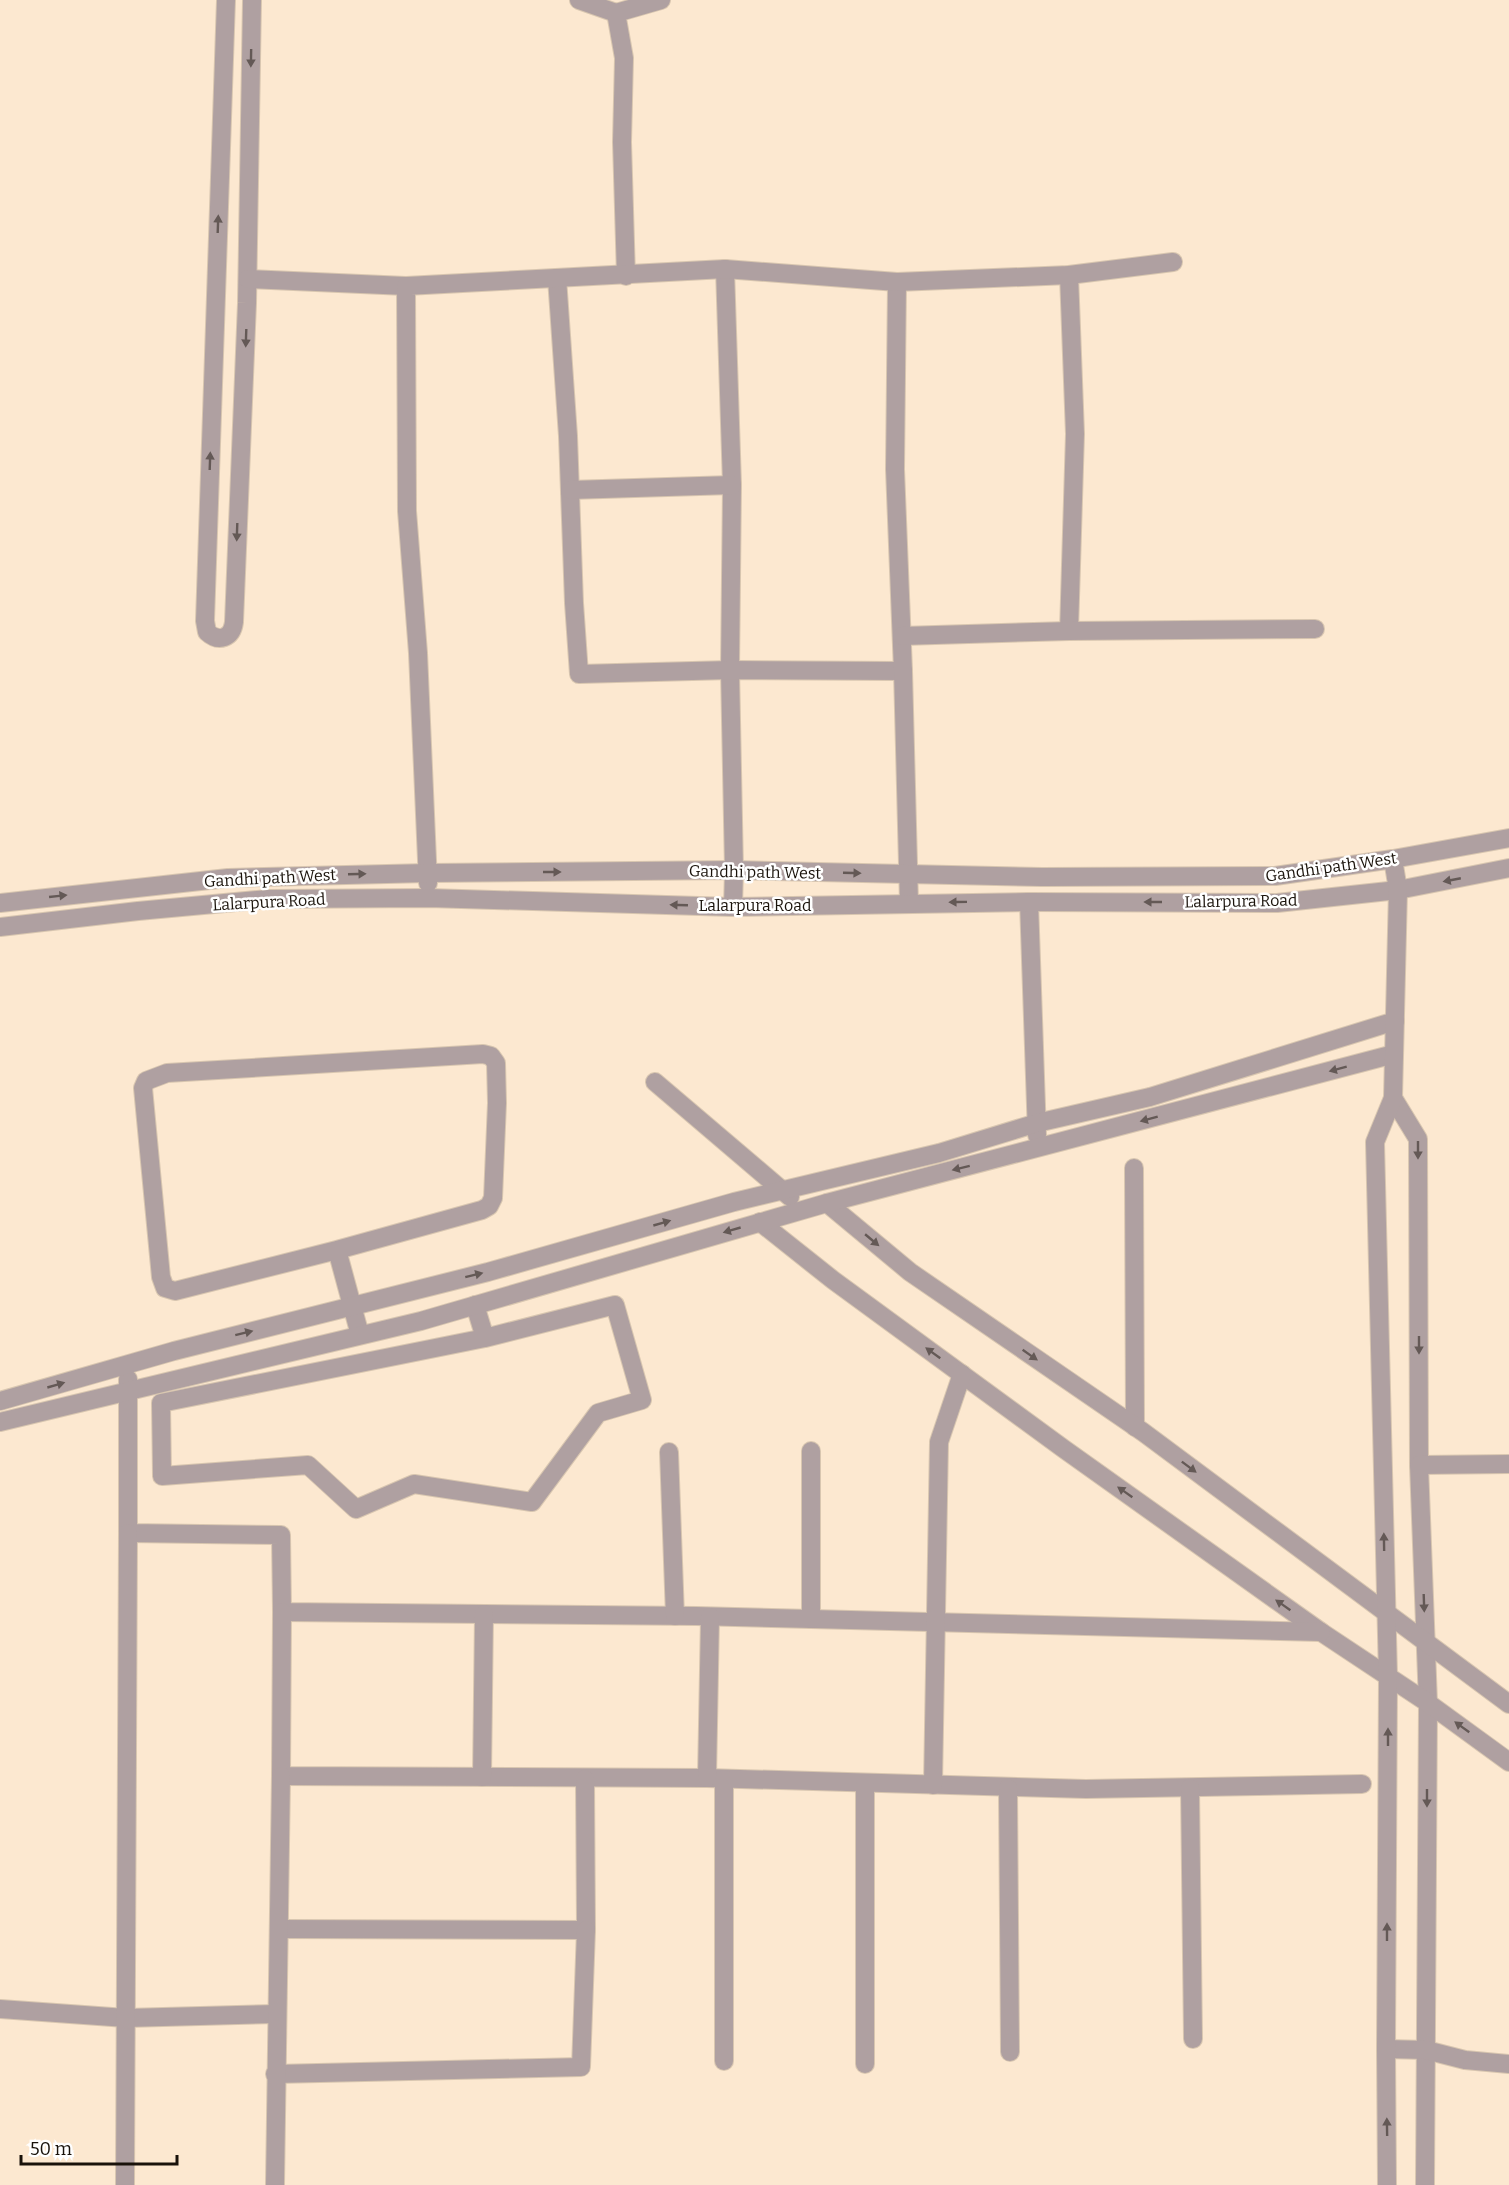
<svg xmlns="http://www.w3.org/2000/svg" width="1509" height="2185" font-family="Bitter,serif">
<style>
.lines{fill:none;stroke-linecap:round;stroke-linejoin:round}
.minor-casing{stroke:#d8c6b0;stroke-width:20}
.minor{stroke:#afa0a1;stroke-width:18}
.oneway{fill:#645956}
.labels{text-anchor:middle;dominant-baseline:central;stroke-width:5;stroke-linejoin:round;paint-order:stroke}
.street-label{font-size:16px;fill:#19120a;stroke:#fff}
</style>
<rect width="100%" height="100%" fill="#fce8d0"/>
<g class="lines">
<g class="minor-casing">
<g id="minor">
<path d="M 226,0 L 205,621 L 207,632 C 219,643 232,638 234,622 L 247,303 L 252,0"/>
<path d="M 579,0 L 616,13"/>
<path d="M 725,269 L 732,485 L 730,670 L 734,870 L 733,907"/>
<path d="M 626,276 L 622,142 L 624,58 L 616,13 L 661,0"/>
<path d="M 557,278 L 568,436 L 574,603 L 579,674 L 730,670 L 903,671"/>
<path d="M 248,279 L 406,286"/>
<path d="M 897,282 L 895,469 L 903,671 L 909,903"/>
<path d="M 570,490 L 732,485"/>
<path d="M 1069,631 L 1075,434 L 1069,275"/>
<path d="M 902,636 L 1069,631 L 1315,629"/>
<path d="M 428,883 L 418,653 L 407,511 L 406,286 L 725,269 L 897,282 L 1069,275 L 1173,262"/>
<path d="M 1029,902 L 1037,1135"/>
<path d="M 0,903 L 228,878 L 428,873 L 734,870 L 1042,877 L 1275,876 L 1393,859 L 1509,838"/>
<path d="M 0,927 L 138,911 L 268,899 L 429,898 L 733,907 L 1029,902 L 1277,903 L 1398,890 L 1509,868"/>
<path d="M 655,1082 L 790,1197"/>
<path d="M 1393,1098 L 1418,1139 L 1419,1465 L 1428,1703 L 1425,2185"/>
<path d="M 1134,1168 L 1135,1427"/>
<path d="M 827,1203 L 910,1272 L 1143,1432 L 1509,1704"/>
<path d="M 760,1222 L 833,1280 L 1064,1449 L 1321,1632 L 1428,1703 L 1509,1762"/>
<path d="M 337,1250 L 482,1210 L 489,1206 L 493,1198 L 497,1103 L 496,1063 L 491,1056 L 483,1054 L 167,1073 L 146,1081 L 143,1088 L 161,1277 L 165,1288 L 175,1291 L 337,1250 L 360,1335"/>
<path d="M 475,1305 L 485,1338 L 615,1305 L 642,1400 L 598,1413 L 532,1502 L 414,1484 L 356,1509 L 308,1465 L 162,1476 L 161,1403 L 485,1338"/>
<path d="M 128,1379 L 128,1533 L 281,1535 L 282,1612 L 696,1616 L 1321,1632"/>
<path d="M 0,1401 L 174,1351 L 488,1272 L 734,1202 L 939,1153 L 1037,1123 L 1150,1097 L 1395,1021"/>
<path d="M 0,1422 L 421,1321 L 827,1203 L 1394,1054"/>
<path d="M 811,1451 L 811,1619"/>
<path d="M 669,1452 L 675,1616"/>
<path d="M 1419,1465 L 1509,1464"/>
<path d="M 282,1612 L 281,1776 L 707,1778 L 1086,1789 L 1362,1784"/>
<path d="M 482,1777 L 484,1614"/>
<path d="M 707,1778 L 710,1617"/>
<path d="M 724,1779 L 724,2061"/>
<path d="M 933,1785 L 939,1442 L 962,1374"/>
<path d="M 1008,1788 L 1010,2052"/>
<path d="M 1190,1788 L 1193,2039"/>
<path d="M 279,1929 L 586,1930 L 585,1779"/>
<path d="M 0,2009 L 126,2018 L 277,2014"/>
<path d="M 1386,2049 L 1426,2050 L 1465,2060 L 1509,2064"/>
<path d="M 865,2064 L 865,1784"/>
<path d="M 275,2074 L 581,2067 L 586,1930"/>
<path d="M 125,2185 L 128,1533"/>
<path d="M 275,2185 L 281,1776"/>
<path d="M 1387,2185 L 1386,2049 L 1388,1676 L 1375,1142 L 1393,1098 L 1398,890 L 1393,859"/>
</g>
</g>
<use href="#minor" class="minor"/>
</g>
<defs><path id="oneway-solid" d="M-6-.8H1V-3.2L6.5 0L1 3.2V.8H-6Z" transform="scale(1.5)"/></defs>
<g class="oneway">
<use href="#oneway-solid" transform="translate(251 58) rotate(91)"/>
<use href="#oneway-solid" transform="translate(218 224) rotate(-88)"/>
<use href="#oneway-solid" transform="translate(246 338) rotate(92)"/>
<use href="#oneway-solid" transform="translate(210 461) rotate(-88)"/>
<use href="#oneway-solid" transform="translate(237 532) rotate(92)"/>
<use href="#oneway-solid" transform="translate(552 872)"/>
<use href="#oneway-solid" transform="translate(852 873) rotate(2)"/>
<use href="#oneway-solid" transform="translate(357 874) rotate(-2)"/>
<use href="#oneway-solid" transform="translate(1452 880) rotate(169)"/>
<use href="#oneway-solid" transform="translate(58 896) rotate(-6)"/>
<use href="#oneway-solid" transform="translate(958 902) rotate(179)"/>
<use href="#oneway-solid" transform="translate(1153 902) rotate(-180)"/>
<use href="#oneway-solid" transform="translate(679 905) rotate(-178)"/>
<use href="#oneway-solid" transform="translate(1338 1069) rotate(165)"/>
<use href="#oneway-solid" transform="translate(1149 1119) rotate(165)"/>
<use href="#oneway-solid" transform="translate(1418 1150) rotate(90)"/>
<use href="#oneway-solid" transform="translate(961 1168) rotate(166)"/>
<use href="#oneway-solid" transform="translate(662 1223) rotate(-16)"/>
<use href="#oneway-solid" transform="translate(732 1230) rotate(164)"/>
<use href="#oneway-solid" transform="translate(872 1240) rotate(40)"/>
<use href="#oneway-solid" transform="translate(474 1275) rotate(-14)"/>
<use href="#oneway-solid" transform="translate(244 1333) rotate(-14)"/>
<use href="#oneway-solid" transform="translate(1419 1345) rotate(90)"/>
<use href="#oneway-solid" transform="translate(933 1353) rotate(-144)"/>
<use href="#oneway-solid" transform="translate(1030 1355) rotate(35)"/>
<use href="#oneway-solid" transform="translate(56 1385) rotate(-16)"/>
<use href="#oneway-solid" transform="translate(1189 1467) rotate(37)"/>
<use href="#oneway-solid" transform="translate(1125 1492) rotate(-145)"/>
<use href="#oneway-solid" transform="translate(1384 1542) rotate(-91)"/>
<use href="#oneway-solid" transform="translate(1424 1603) rotate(88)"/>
<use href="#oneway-solid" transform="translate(1283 1605) rotate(-145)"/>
<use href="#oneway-solid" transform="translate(1462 1727) rotate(-144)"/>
<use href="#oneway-solid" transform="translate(1388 1737) rotate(-90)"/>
<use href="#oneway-solid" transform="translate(1427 1798) rotate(90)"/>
<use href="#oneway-solid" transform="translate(1387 1932) rotate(-90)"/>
<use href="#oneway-solid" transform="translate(1387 2127) rotate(-91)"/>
</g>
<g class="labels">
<g class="street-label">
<text transform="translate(1331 867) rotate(-8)">Gandhi path West</text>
<text transform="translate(755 872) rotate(1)">Gandhi path West</text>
<text transform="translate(270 878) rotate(-3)">Gandhi path West</text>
<text transform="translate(1241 901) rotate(-1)">Lalarpura Road</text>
<text transform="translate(269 902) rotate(-3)">Lalarpura Road</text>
<text x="755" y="905">Lalarpura Road</text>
</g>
</g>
<path d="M21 2155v9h156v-9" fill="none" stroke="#19120a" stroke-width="3"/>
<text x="30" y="2155" font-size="18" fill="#19120a" stroke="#ffffff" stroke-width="4.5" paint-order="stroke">50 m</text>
</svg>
